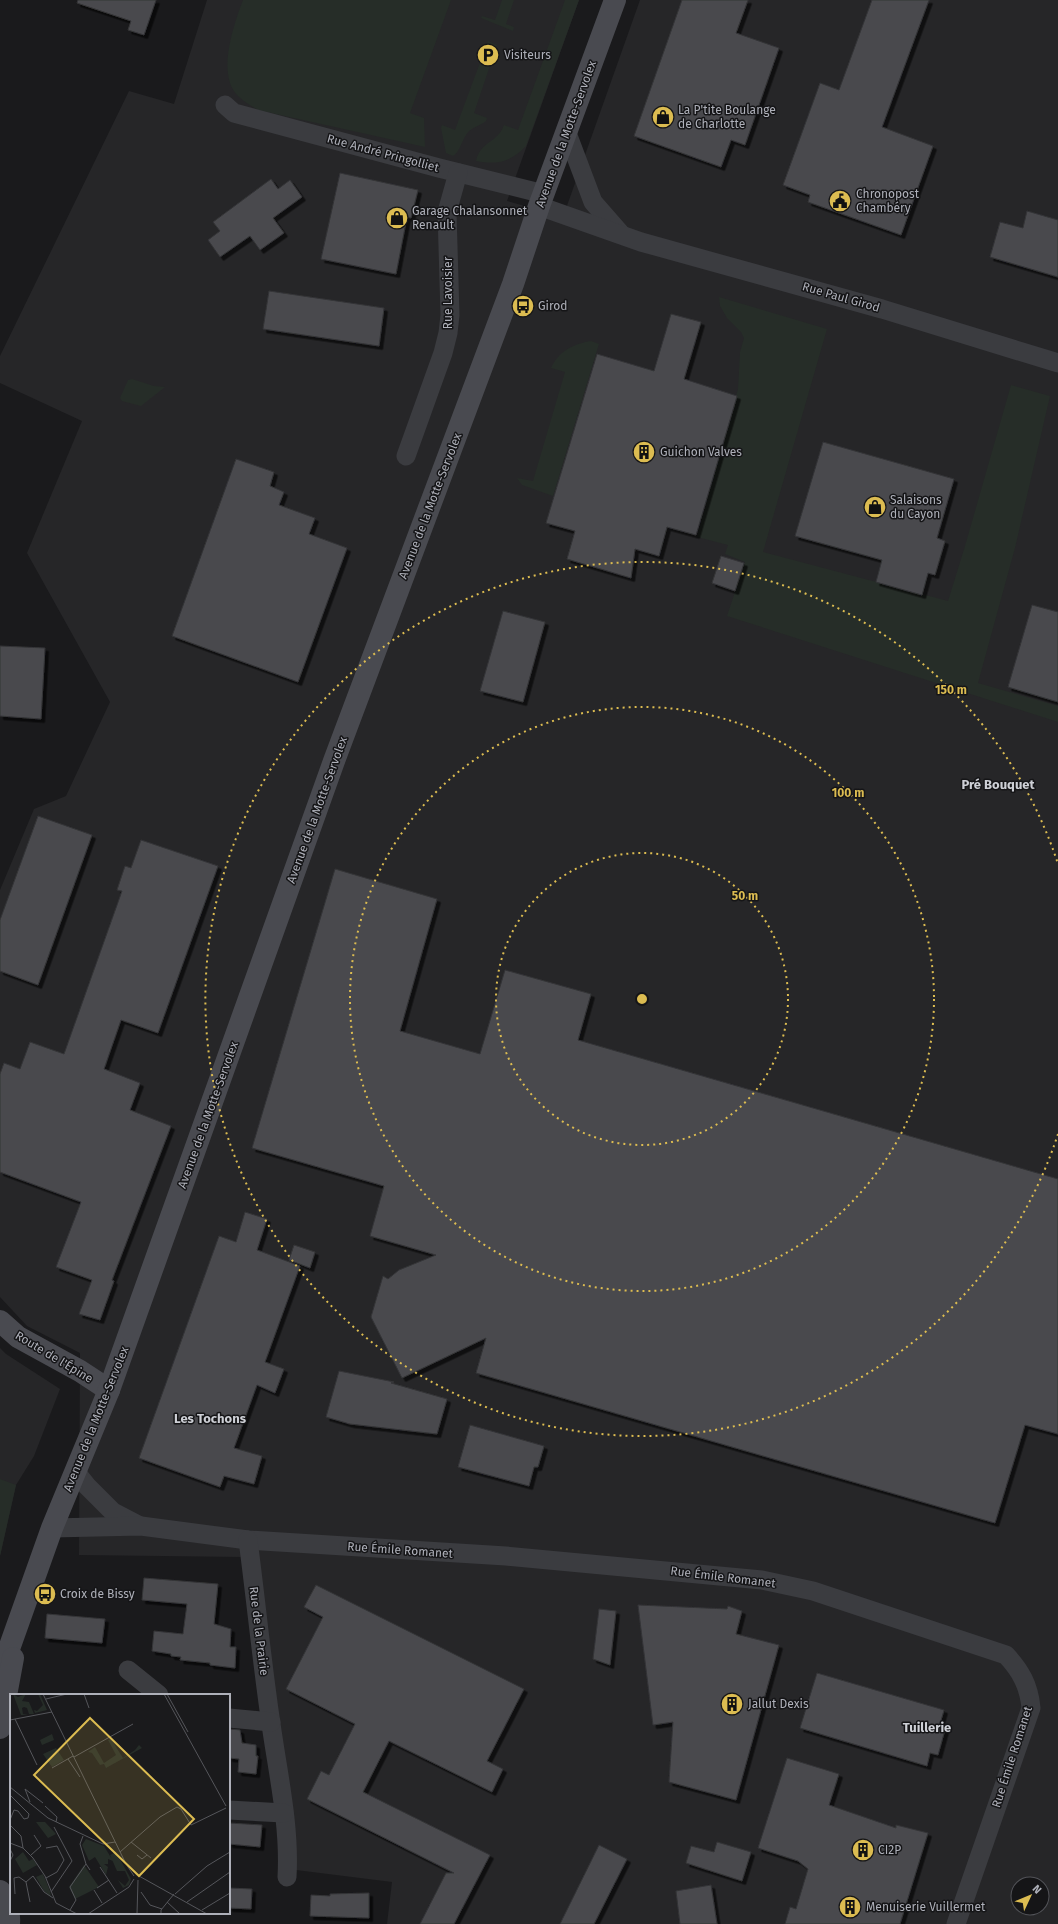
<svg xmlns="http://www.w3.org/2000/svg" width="1058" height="1924" font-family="'Fira Sans',sans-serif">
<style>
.built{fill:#262628;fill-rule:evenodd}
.green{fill:#262d28}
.building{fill:#494a4d;stroke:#343437;filter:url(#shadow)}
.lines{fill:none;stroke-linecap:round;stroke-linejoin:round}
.street{stroke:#3b3c40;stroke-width:19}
.secondary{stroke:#494a50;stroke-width:22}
.ring{fill:none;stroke:#dcbc51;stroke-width:2;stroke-dasharray:2 4}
.labels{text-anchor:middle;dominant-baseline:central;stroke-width:3;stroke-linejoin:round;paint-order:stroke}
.poi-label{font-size:12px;fill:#aeb0b9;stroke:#151517;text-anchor:start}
.street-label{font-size:12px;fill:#aeb0b9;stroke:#151517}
.neighbourhood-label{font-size:13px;font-weight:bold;fill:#ced0d6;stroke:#151517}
.inset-road{fill:none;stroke:#55565b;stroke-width:1}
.view{fill:#dcbc51;fill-opacity:0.15;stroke:#dcbc51;stroke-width:2}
.inset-edge{fill:none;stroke:#aeb0b9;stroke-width:2}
.centre{fill:#dcbc51;stroke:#151517;stroke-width:2}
.ring-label{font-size:12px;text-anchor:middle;font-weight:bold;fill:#dcbc51;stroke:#151517;stroke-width:3;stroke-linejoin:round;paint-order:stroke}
</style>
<defs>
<filter id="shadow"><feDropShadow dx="3.5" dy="3.5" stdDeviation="0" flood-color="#0009"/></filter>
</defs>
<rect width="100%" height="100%" fill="#1a1a1c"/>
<g class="built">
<path d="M 207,0 L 579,0 L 507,201 L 563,217 L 640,0 L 1058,0 L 1058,1924 L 387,1924 L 392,1882 L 288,1869 L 243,1557 L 79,1555 L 80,1353 L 27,1326 L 0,1297 L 0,890 L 34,809 L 66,796 L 110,702 L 27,553 L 82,421 L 0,383 L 0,356 L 129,91 L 174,104 ZM 1018,1884 L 1042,1884 L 1042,1908 L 1018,1908 Z"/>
<path d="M 0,1348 L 6,1354 L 60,1389 L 34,1456 L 16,1485 L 0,1556 Z"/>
</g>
<g class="green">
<path d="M 243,0 L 451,0 L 410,113 L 424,118 L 425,147 L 258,110 C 252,106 244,102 238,96 C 216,75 234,24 243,0 Z"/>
<path d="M 502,0 L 514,0 L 506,24 L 514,27 L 513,31 L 481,18 L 482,16 L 495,20 Z"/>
<path d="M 565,0 L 579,0 L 526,146 C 511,162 497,165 476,161 C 481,140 497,144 504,125 L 518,130 Z"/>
<path d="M 488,41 L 497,45 L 474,113 L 487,118 L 486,121 C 481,125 474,127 469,131 C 462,138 461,151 453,156 L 446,153 L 441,128 L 442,125 L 455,130 Z"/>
<path d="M 719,297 L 827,329 L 763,552 L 948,601 L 965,546 L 1011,385 L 1050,396 L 1015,548 L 978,683 L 1058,706 L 1058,722 L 727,616 L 745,562 L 725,554 L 728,545 L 697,537 L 738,389 L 740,352 L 744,338 L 741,332 L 727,318 L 720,306 Z"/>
<path d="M 591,341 L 599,344 L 553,496 L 522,485 L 517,478 L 533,481 L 565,372 L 551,368 C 559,351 573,344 591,341 Z"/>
<path d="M 132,379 L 154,386 L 165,387 L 141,406 L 122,401 L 120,398 L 128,380 Z"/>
<path d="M 0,1479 L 16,1485 L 0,1556 Z"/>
</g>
<g class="building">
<path d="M 78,0 L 156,0 L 144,35 L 128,30 L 131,21 L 77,3 Z"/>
<path d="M 682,0 L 748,0 L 736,33 L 779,48 L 745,145 L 731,140 L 721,167 L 634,136 Z"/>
<path d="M 872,0 L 929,0 L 882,127 L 933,146 L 901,235 L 808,202 L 810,195 L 783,185 L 820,83 L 839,90 Z"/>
<path d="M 340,173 L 418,190 L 411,218 L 407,217 L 396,274 L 321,259 Z"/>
<path d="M 271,179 L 278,189 L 290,180 L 302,197 L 273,218 L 284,233 L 260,250 L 250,236 L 220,257 L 208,240 L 220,231 L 213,222 Z"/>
<path d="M 1027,211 L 1058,220 L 1058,277 L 990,257 L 1000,222 L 1023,228 Z"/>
<path d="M 269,291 L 384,308 L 379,346 L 263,329 Z"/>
<path d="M 671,314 L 701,322 L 684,379 L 737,396 L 696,535 L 667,527 L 659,556 L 635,549 L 631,578 L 567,559 L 575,531 L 546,523 L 597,354 L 654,371 Z"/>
<path d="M 823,442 L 954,479 L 937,538 L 945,541 L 935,575 L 928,573 L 922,595 L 876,582 L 882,560 L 795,536 Z"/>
<path d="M 236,459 L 274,472 L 270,486 L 284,492 L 279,505 L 315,518 L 309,534 L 347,548 L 298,682 L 172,636 Z"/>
<path d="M 721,556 L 744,563 L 735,591 L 712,583 Z"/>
<path d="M 1032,605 L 1058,612 L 1058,702 L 1008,687 Z"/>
<path d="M 503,611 L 545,622 L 523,702 L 480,691 Z"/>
<path d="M 0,646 L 45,648 L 41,719 L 0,716 Z"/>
<path d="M 38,816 L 92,835 L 38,985 L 0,971 L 0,920 Z"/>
<path d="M 141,840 L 218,866 L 158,1033 L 121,1020 L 104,1069 L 140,1083 L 130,1110 L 171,1126 L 112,1280 L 114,1281 L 100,1320 L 79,1314 L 92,1280 L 56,1267 L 81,1202 L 0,1172 L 0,1074 L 4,1063 L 20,1069 L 30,1042 L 64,1054 L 122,891 L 117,890 L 125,866 L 131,868 Z"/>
<path d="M 335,869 L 437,899 L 400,1031 L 480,1054 L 505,970 L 591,994 L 578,1040 L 1058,1179 L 1058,1434 L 1025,1425 L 995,1523 L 476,1373 L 486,1338 L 402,1378 L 371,1317 L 383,1276 L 388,1279 L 399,1270 L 436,1255 L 370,1236 L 384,1186 L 252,1148 Z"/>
<path d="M 245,1212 L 267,1219 L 257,1250 L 300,1266 L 265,1362 L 284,1369 L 275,1393 L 257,1385 L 234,1448 L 262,1456 L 254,1484 L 224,1476 L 220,1487 L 139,1458 L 219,1236 L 236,1242 Z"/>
<path d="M 294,1245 L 315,1252 L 310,1268 L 289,1260 Z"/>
<path d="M 339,1371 L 394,1382 L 391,1383 L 447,1399 L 437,1434 L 350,1424 L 326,1417 Z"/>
<path d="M 470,1425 L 544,1446 L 538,1467 L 534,1467 L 529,1486 L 458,1467 Z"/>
<path d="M 144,1578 L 218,1584 L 214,1624 L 231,1629 L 230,1647 L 236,1647 L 235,1668 L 210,1665 L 210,1663 L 180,1660 L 181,1657 L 171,1656 L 171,1654 L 152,1651 L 154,1631 L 183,1634 L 187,1604 L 142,1600 Z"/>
<path d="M 316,1585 L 524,1689 L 487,1761 L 503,1769 L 492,1792 L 389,1741 L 363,1792 L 490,1855 L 454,1924 L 420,1924 L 446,1873 L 454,1873 L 307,1799 L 321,1771 L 329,1775 L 355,1724 L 286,1689 L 323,1617 L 304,1607 Z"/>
<path d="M 638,1605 L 727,1609 L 728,1606 L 742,1611 L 736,1634 L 779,1645 L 736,1800 L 669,1782 L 673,1722 L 653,1725 Z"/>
<path d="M 599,1609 L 616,1611 L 610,1665 L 593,1659 Z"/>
<path d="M 47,1614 L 105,1619 L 102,1643 L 45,1638 Z"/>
<path d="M 817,1673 L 944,1710 L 940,1724 L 946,1726 L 938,1755 L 930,1753 L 927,1766 L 800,1728 Z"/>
<path d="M 229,1729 L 240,1730 L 242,1743 L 256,1745 L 256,1756 L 258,1756 L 256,1774 L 238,1772 L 239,1759 L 229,1758 Z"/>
<path d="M 787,1758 L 839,1774 L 829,1805 L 896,1828 L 896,1825 L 928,1833 L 900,1924 L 785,1924 L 790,1907 L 796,1909 L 808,1869 L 798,1861 L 758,1848 Z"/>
<path d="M 229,1823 L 262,1825 L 260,1847 L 229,1844 Z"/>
<path d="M 717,1842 L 751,1852 L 742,1881 L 686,1863 L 691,1846 L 714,1852 Z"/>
<path d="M 599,1845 L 627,1859 L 594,1924 L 560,1924 Z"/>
<path d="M 711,1885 L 717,1924 L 680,1924 L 676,1891 Z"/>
<path d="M 229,1888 L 252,1889 L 251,1909 L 229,1908 Z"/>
<path d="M 369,1893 L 369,1918 L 310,1916 L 311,1895 L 330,1896 L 330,1894 Z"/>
</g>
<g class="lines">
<g class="street">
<path d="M 225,105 L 234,113 L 439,168 L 544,194"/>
<path d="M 567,133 L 593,202 L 621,234"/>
<path d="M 539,206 L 641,242 L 882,309 L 1058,363"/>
<path d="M 406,456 L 443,353 L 448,333 L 450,315 L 447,212 L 458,173"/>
<path d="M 75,1471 L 87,1486 L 113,1512 L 138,1525"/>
<path d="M 52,1528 L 141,1526 L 248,1540 L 506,1556 L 762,1580 L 813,1591 L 1006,1655 C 1021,1671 1029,1686 1031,1708 L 956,1924"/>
<path d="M 248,1540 C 256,1601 262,1663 271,1724 C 278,1774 290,1826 287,1877"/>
<path d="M 128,1670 L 159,1695"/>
<path d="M 229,1718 L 271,1722"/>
<path d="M 229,1810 L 284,1813"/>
</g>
<g class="secondary">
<path d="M 0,1321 L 18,1337 L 80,1371 L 109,1390"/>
<path d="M 0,1674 L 52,1528 L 109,1390 L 334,761 L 513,284 L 539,206 L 615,0"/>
<path d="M 0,1728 L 13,1658"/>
<path d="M 0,1891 C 7,1902 10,1911 9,1924"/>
</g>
</g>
<g class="ring">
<circle cx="642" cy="999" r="146"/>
<circle cx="642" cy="999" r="292"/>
<path d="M1058 1134A437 437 0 1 1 1058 864"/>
</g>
<defs>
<g id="parking-disc" transform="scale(1.15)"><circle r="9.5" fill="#dcbc51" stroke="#151517"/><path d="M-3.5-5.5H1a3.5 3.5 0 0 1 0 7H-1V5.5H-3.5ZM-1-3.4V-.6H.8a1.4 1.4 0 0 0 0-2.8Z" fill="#111"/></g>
<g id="shop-disc" transform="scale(1.15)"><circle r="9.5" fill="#dcbc51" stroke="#151517"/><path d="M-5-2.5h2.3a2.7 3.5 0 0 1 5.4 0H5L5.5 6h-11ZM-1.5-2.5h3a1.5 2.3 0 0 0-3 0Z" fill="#111"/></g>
<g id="civic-disc" transform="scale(1.15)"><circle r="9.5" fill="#dcbc51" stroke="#151517"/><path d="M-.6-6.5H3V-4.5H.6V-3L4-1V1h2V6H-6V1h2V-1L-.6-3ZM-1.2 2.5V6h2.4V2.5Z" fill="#111"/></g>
<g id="bus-disc" transform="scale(1.15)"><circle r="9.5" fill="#dcbc51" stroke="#151517"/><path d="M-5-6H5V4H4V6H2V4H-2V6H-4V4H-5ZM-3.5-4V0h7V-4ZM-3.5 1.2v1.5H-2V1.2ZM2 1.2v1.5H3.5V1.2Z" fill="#111"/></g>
<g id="building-disc" transform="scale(1.15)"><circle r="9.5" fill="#dcbc51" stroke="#151517"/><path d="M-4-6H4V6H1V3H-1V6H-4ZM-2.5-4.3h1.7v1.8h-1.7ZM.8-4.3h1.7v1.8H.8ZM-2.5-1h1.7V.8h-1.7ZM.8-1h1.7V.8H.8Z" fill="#111"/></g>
</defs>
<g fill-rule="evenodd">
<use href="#parking-disc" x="488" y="55"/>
<use href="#shop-disc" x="663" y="117"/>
<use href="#civic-disc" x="840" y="201"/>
<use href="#shop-disc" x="397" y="218"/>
<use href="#bus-disc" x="523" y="306"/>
<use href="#building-disc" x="644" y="452"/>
<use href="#shop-disc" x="875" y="507"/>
<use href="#bus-disc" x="45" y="1594"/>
<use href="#building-disc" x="732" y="1704"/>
<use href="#building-disc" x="863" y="1850"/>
<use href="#building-disc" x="850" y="1907"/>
</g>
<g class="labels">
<g class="poi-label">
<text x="504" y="55">Visiteurs</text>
<text x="678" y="110">La P'tite Boulange<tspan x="678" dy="14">de Charlotte</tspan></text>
<text x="856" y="194">Chronopost<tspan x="856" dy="14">Chambéry</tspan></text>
<text x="412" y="211">Garage Chalansonnet<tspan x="412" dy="14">Renault</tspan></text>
<text x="538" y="306">Girod</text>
<text x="660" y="452">Guichon Valves</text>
<text x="890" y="500">Salaisons<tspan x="890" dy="14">du Cayon</tspan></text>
<text x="60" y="1594">Croix de Bissy</text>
<text x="748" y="1704">Jallut Dexis</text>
<text x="878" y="1850">CI2P</text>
<text x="866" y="1907">Menuiserie Vuillermet</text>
</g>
<g class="street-label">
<text transform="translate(566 134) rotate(-70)">Avenue de la Motte-Servolex</text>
<text transform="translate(383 153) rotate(15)">Rue André Pringolliet</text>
<text transform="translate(448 293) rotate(-90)">Rue Lavoisier</text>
<text transform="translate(841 297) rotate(16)">Rue Paul Girod</text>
<text transform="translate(430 506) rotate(-69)">Avenue de la Motte-Servolex</text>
<text transform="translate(317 810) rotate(-70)">Avenue de la Motte-Servolex</text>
<text transform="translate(208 1115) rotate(-70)">Avenue de la Motte-Servolex</text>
<text transform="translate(54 1357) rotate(31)">Route de l'Épine</text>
<text transform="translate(96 1419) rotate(-68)">Avenue de la Motte-Servolex</text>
<text transform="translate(400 1550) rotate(4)">Rue Émile Romanet</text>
<text transform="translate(723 1577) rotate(7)">Rue Émile Romanet</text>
<text transform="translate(259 1631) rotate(83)">Rue de la Prairie</text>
<text transform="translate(1012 1757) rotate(-72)">Rue Émile Romanet</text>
</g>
<g class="neighbourhood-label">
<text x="998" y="784">Pré Bouquet</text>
<text x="210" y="1418">Les Tochons</text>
<text x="927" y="1727">Tuillerie</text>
</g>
</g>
<g transform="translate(10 1694)">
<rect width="220" height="220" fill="#1a1a1c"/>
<path d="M 3,0 L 8,3 L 16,0 L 12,7 L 19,8 L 24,20 L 19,20 L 17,14 L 14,13 L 12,14 L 13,20 L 18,21 L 11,21 ZM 28,0 L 30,0 L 37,16 L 25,19 L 24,16 L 27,17 L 33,11 ZM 42,40 L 44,46 L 32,51 L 30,46 ZM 101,45 L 113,64 L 125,56 L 129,51 L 132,54 L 96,74 L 94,70 L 90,71 L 82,59 L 78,58 L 85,53 L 94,69 L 106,61 L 98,46 ZM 46,54 L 54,66 L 42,73 L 33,60 ZM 26,128 L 35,128 L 46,140 L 38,144 ZM 76,145 L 94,152 L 103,167 L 98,165 L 98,170 L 94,170 L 98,173 L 96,181 L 85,163 L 79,167 L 72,151 ZM 13,158 L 19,167 L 23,165 L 27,171 L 13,179 L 5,165 ZM 106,158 L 121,185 L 119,191 L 113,194 L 108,186 L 115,192 L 119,186 L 115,177 L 107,177 L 100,161 ZM 74,171 L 89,193 L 65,205 L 59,193 ZM 33,180 L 40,197 L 41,203 L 34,197 L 26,183 Z" fill="#262d28"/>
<path class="inset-road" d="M 33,0 L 116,170 L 124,182M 74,0 L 79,14M 154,0 L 216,112M 157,0 L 178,38M 36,5 L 57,0M 5,25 L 27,71M 0,26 L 42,18M 64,63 L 123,30M 58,65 L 70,83M 42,74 L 63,62M 0,93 L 38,124 L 93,150 L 105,148M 0,101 L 19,120 L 18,124 L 14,125 L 8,117 L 4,116 L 0,126M 20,108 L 15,95 L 33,109M 35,112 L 47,123 L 46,128M 0,131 L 11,142 L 13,154M 73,142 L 70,150 L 76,170M 121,148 L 141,164M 0,149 L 13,154 L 23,164 L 35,182 L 46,209 L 67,220M 36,154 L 47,152 L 54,166 L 47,178 L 36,184M 110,158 L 150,123 L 167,113 L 171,115 L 181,131 L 216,114M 21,161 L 31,152 L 24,141M 127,161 L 132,165 L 137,161M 0,167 L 3,161 L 0,155M 90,173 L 107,199M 129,182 L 197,220M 16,188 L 20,208M 87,194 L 99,186M 84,196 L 92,209M 41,198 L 62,167 L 44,133M 131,198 L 140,211 L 152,215M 5,200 L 4,184 L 9,183 L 16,188 L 23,182 L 34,198 L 43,204M 165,200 L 197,172 L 220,158M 157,208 L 170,220M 177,208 L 220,178M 60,216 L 66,206 L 60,193 L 76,170 L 80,176M 192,216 L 220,199M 78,220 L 119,193 L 124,185M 127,220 L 128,186M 151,220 L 151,216 L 164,200"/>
<path class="view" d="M 80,24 L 184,125 L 129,182 L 24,81 Z"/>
<rect width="220" height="220" class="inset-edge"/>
</g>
<circle cx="642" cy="999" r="6" class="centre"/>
<g class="ring-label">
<text x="951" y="694">150 m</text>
<text x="848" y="797">100 m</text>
<text x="745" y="900">50 m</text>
</g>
<g transform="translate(1030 1896) rotate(46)"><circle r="19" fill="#151517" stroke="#525358"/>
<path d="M0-3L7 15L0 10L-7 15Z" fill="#dcbc51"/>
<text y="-6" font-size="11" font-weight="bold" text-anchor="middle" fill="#aeb0b9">N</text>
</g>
</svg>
